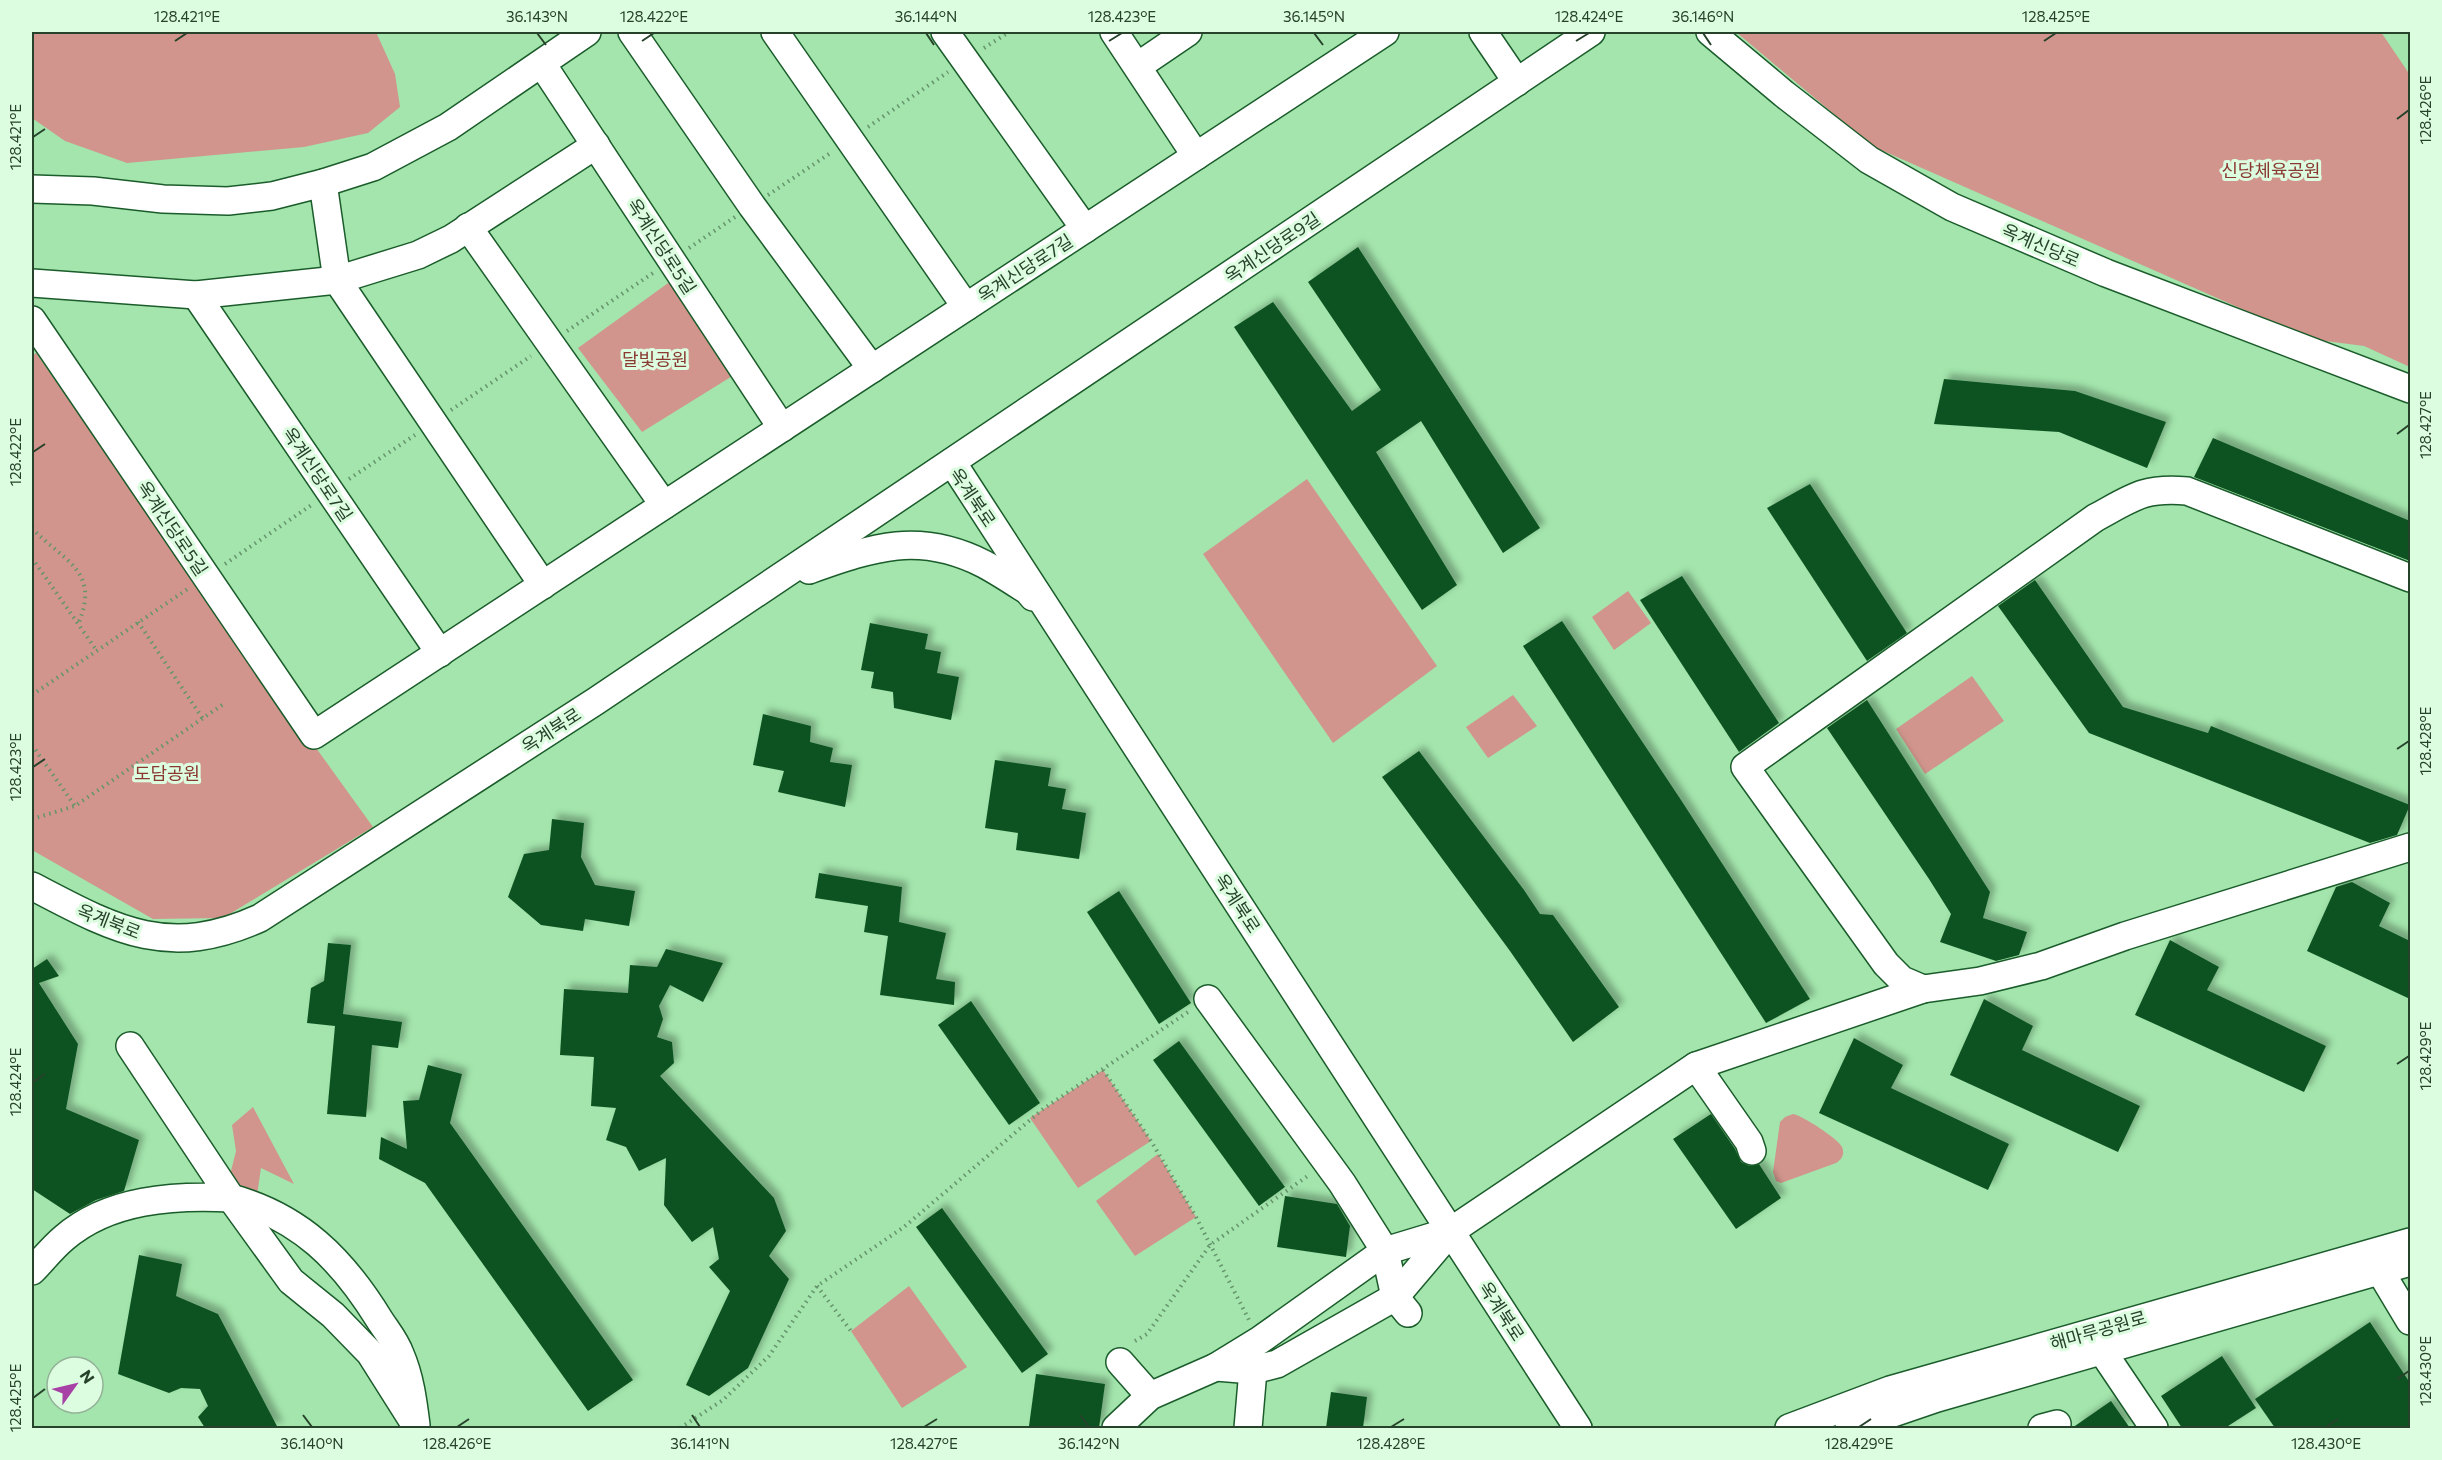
<svg xmlns="http://www.w3.org/2000/svg" width="2442" height="1460" font-family="Commissioner,'Noto Sans KR',sans-serif">
<style>
.green{fill:#d1958d}
.building{fill:#0e5322;filter:url(#shadow)}
.lines{fill:none;stroke-linecap:round;stroke-linejoin:round}
.minor-casing{stroke:#1b5c2b;stroke-width:30}
.path{stroke:#66946c;stroke-width:4;stroke-dasharray:1.5 4.5;stroke-linecap:butt}
.minor{stroke:#fff;stroke-width:27}
.ticks{fill:none;stroke:#27422b;stroke-width:2}
.labels{text-anchor:middle;dominant-baseline:central;stroke-width:6;stroke-linejoin:round;paint-order:stroke}
.park-label{font-size:18px;fill:#8a3931;stroke:#ddfde0}
.street-label{font-size:18px;fill:#27422b;stroke:#ddfde0}
.neatline{fill:none;stroke:#27422b;stroke-width:2}
.ticks-label{font-size:15px;text-anchor:middle;fill:#27422b}
</style>
<defs>
<filter id="shadow"><feDropShadow dx="5.5" dy="-5.5" stdDeviation="3" flood-color="#0004"/></filter>
</defs>
<rect width="100%" height="100%" fill="#a3e5ac"/>
<g class="green">
<path d="M 32,32 L 376,32 L 395,74 L 400,107 L 368,133 L 304,147 L 127,163 L 65,141 L 32,118 Z"/>
<path d="M 1736,32 L 2381,32 L 2410,75 L 2410,367 L 2364,346 L 2310,339 L 1872,146 Z"/>
<path d="M 671,281 L 734,375 L 642,432 L 578,348 Z"/>
<path d="M 36,353 L 229,627 L 373,827 L 223,918 L 153,919 L 32,850 L 32,356 Z"/>
<path d="M 1307,479 L 1437,666 L 1333,743 L 1203,554 Z"/>
<path d="M 1628,591 L 1651,623 L 1614,650 L 1592,617 Z"/>
<path d="M 1972,676 L 2004,721 L 1925,774 L 1896,729 Z"/>
<path d="M 1513,695 L 1537,726 L 1488,758 L 1466,727 Z"/>
<path d="M 1103,1070 L 1151,1141 L 1078,1188 L 1030,1118 Z"/>
<path d="M 253,1107 L 294,1184 L 261,1168 L 257,1195 L 228,1183 L 236,1151 L 232,1125 Z"/>
<path d="M 1793,1114 C 1803,1116 1837,1138 1842,1147 C 1845,1154 1842,1159 1836,1163 L 1781,1183 L 1776,1181 L 1773,1172 L 1780,1122 L 1785,1117 Z"/>
<path d="M 1158,1154 L 1196,1217 L 1135,1256 L 1096,1201 Z"/>
<path d="M 909,1286 L 967,1367 L 902,1408 L 851,1331 Z"/>
</g>
<g class="building">
<path d="M 1358,247 L 1540,528 L 1503,553 L 1421,421 L 1376,452 L 1457,585 L 1422,610 L 1234,327 L 1273,302 L 1352,411 L 1381,390 L 1308,282 Z"/>
<path d="M 1944,379 L 2075,391 L 2166,422 L 2147,468 L 2059,432 L 1934,424 Z"/>
<path d="M 2213,438 L 2410,521 L 2410,561 L 2194,477 Z"/>
<path d="M 1810,484 L 1907,633 L 1867,661 L 1767,508 Z"/>
<path d="M 1682,576 L 1779,723 L 1739,752 L 1640,600 Z"/>
<path d="M 2035,580 L 2123,707 L 2208,733 L 2211,726 L 2410,805 L 2397,835 L 2370,843 L 2089,733 L 1998,606 Z"/>
<path d="M 1562,621 L 1681,800 L 1810,999 L 1766,1023 L 1523,646 Z"/>
<path d="M 870,623 L 928,634 L 925,649 L 941,652 L 937,673 L 959,677 L 951,720 L 894,708 L 893,692 L 871,688 L 874,672 L 861,670 Z"/>
<path d="M 1867,700 L 1990,892 L 1983,918 L 2027,932 L 2019,955 L 1996,961 L 1940,942 L 1951,914 L 1929,879 L 1827,728 Z"/>
<path d="M 763,714 L 811,726 L 810,742 L 833,748 L 830,762 L 852,765 L 845,807 L 778,792 L 784,771 L 753,765 Z"/>
<path d="M 1419,751 L 1524,890 L 1540,914 L 1553,915 L 1619,1007 L 1573,1042 L 1510,951 L 1382,777 Z"/>
<path d="M 995,760 L 1051,768 L 1048,786 L 1066,789 L 1062,809 L 1086,813 L 1079,859 L 1016,850 L 1018,833 L 985,828 Z"/>
<path d="M 552,819 L 584,823 L 581,857 L 595,885 L 635,891 L 629,926 L 585,919 L 583,931 L 541,925 L 508,897 L 524,854 L 549,850 Z"/>
<path d="M 819,873 L 902,887 L 899,922 L 946,933 L 936,979 L 955,982 L 954,1005 L 880,995 L 888,936 L 864,932 L 868,906 L 815,898 Z"/>
<path d="M 2352,882 L 2390,903 L 2379,926 L 2410,941 L 2410,999 L 2307,951 L 2336,887 Z"/>
<path d="M 1119,891 L 1191,1003 L 1159,1024 L 1087,912 Z"/>
<path d="M 2170,940 L 2219,967 L 2207,990 L 2326,1046 L 2304,1092 L 2135,1015 Z"/>
<path d="M 328,943 L 351,945 L 343,1014 L 402,1022 L 398,1048 L 372,1045 L 366,1117 L 327,1114 L 335,1026 L 307,1023 L 311,988 L 324,981 Z"/>
<path d="M 666,949 L 723,963 L 703,1002 L 670,985 L 659,1006 L 663,1019 L 657,1037 L 672,1042 L 674,1063 L 660,1076 L 774,1198 L 786,1231 L 769,1256 L 789,1279 L 748,1368 L 709,1396 L 686,1385 L 730,1291 L 709,1267 L 719,1259 L 713,1227 L 692,1242 L 664,1205 L 666,1158 L 639,1171 L 626,1147 L 606,1140 L 616,1108 L 591,1106 L 594,1057 L 560,1055 L 564,989 L 628,993 L 630,965 L 657,967 Z"/>
<path d="M 47,959 L 59,976 L 39,983 L 78,1044 L 66,1109 L 139,1140 L 124,1191 L 96,1200 L 70,1214 L 32,1189 L 32,969 Z"/>
<path d="M 1984,999 L 2033,1026 L 2022,1050 L 2140,1106 L 2118,1152 L 1950,1075 Z"/>
<path d="M 971,1001 L 1040,1103 L 1009,1125 L 938,1025 Z"/>
<path d="M 1854,1038 L 1903,1065 L 1891,1088 L 2009,1144 L 1988,1190 L 1819,1113 Z"/>
<path d="M 1179,1041 L 1285,1187 L 1259,1206 L 1153,1060 Z"/>
<path d="M 428,1065 L 462,1074 L 450,1123 L 633,1380 L 588,1411 L 425,1183 L 379,1159 L 381,1137 L 407,1149 L 403,1101 L 419,1100 Z"/>
<path d="M 1711,1114 L 1735,1149 L 1741,1162 L 1749,1166 L 1759,1164 L 1781,1198 L 1736,1229 L 1673,1139 Z"/>
<path d="M 1285,1196 L 1337,1204 L 1350,1226 L 1346,1257 L 1277,1247 Z"/>
<path d="M 942,1208 L 1048,1354 L 1022,1373 L 916,1227 Z"/>
<path d="M 139,1255 L 182,1264 L 176,1296 L 218,1314 L 278,1428 L 205,1428 L 198,1417 L 208,1406 L 200,1389 L 181,1388 L 169,1393 L 118,1374 Z"/>
<path d="M 2370,1322 L 2410,1383 L 2410,1428 L 2275,1428 L 2255,1399 Z"/>
<path d="M 2222,1356 L 2256,1408 L 2225,1428 L 2182,1428 L 2161,1396 Z"/>
<path d="M 1036,1374 L 1105,1384 L 1099,1428 L 1049,1428 L 1029,1426 Z"/>
<path d="M 1331,1392 L 1367,1397 L 1363,1428 L 1326,1428 Z"/>
<path d="M 2111,1401 L 2130,1428 L 2072,1428 Z"/>
</g>
<g class="lines">
<g class="minor-casing">
<g id="minor">
<path d="M 632,32 L 752,206 L 872,369"/>
<path d="M 775,32 L 966,307"/>
<path d="M 945,32 L 1085,229"/>
<path d="M 1114,32 L 1196,156"/>
<path d="M 1483,32 L 1517,82"/>
<path d="M 1710,32 L 1784,94 L 1869,160 L 1952,207 L 2106,273 L 2410,389"/>
<path d="M 542,64 L 782,428"/>
<path d="M 1138,66 L 1188,32"/>
<path d="M 323,183 L 337,280 L 543,585"/>
<path d="M 32,189 L 93,191 L 163,199 L 228,201 L 272,196 L 323,183 L 373,167 L 448,127 L 587,32"/>
<path d="M 468,227 L 664,505"/>
<path d="M 32,283 L 196,295 L 337,280 L 418,255 L 451,239 L 596,145"/>
<path d="M 196,295 L 440,653"/>
<path d="M 32,320 L 314,735 L 1385,32"/>
<path d="M 952,462 L 1578,1428"/>
<path d="M 809,570 C 874,547 919,531 984,564 C 999,572 1014,582 1028,591 L 1033,597"/>
<path d="M 32,886 C 114,929 167,960 260,918 L 596,701 L 1591,32"/>
<path d="M 1923,989 L 1902,980 L 1886,964 L 1745,767 L 2095,518 C 2132,498 2143,487 2187,491 L 2410,578"/>
<path d="M 1208,999 L 1342,1183 L 1385,1251 L 1395,1297 L 1408,1313"/>
<path d="M 1696,1066 L 1749,1142 L 1752,1151"/>
<path d="M 231,1198 C 300,1217 342,1259 379,1319 C 386,1330 396,1342 400,1354 C 410,1377 413,1401 416,1425"/>
<path d="M 231,1198 L 291,1281 L 333,1315 L 370,1353 L 413,1421"/>
<path d="M 1451,1231 L 1385,1251 L 1260,1340 L 1216,1367 L 1253,1370 L 1277,1364 L 1395,1297 L 1451,1231 L 1696,1066 L 1923,989 L 1980,981 L 2041,966 L 2125,936 L 2410,847"/>
<path d="M 32,1271 C 43,1260 52,1248 64,1238 C 109,1199 174,1195 231,1198 L 130,1046"/>
<path d="M 2380,1271 L 2410,1321"/>
<path d="M 2094,1339 L 2154,1428"/>
<path d="M 1120,1362 L 1150,1396"/>
<path d="M 1116,1428 L 1150,1396 L 1216,1367"/>
<path d="M 1248,1428 L 1253,1370"/>
<path d="M 1789,1428 L 1890,1390 L 2410,1242"/>
<path d="M 1849,1428 L 1937,1398 L 2410,1262"/>
<path d="M 2042,1428 L 2057,1424"/>
</g>
</g>
<g class="path">
<path d="M 984,48 L 1009,32"/>
<path d="M 868,127 L 948,72"/>
<path d="M 768,195 L 832,152"/>
<path d="M 689,248 L 735,217"/>
<path d="M 567,331 L 653,273"/>
<path d="M 451,410 L 531,356"/>
<path d="M 349,479 L 415,435"/>
<path d="M 32,528 C 61,560 102,570 78,624"/>
<path d="M 32,558 L 97,651"/>
<path d="M 225,564 L 313,504"/>
<path d="M 138,622 L 203,719"/>
<path d="M 32,695 L 189,588"/>
<path d="M 32,745 L 75,806"/>
<path d="M 32,819 L 75,806 L 225,703"/>
<path d="M 1103,1070 L 1151,1141 L 1196,1217 L 1249,1320"/>
<path d="M 817,1286 L 851,1331"/>
<path d="M 1135,1341 L 1147,1334 L 1210,1245 L 1309,1175"/>
<path d="M 680,1428 L 723,1400 L 769,1356 L 817,1286 L 904,1227 L 1043,1109 L 1191,1010"/>
</g>
<use href="#minor" class="minor"/>
</g>
<path class="ticks" d="M 537,33 L 546,45M 926,33 L 934,45M 1314,33 L 1323,45M 1703,33 L 1711,45M 175,41 L 187,33M 642,41 L 654,33M 1109,41 L 1122,33M 1576,41 L 1589,33M 2044,41 L 2056,33M 2397,119 L 2409,110M 33,137 L 45,129M 2397,434 L 2409,425M 33,452 L 45,444M 2397,749 L 2409,741M 33,767 L 45,759M 2397,1064 L 2409,1056M 33,1082 L 45,1074M 2397,1379 L 2409,1371M 33,1398 L 45,1389M 303,1415 L 312,1427M 692,1415 L 700,1427M 1080,1415 L 1089,1427M 457,1427 L 469,1419M 924,1427 L 937,1419M 1391,1427 L 1404,1419M 1859,1427 L 1871,1419M 2326,1427 L 2338,1419"/>
<g class="labels">
<g class="park-label">
<text x="2271" y="170">신당체육공원</text>
<text x="655" y="359">달빛공원</text>
<text x="167" y="773">도담공원</text>
</g>
<g class="street-label">
<text transform="translate(2041 245) rotate(23)">옥계신당로</text>
<text transform="translate(662 246) rotate(57)">옥계신당로5길</text>
<text transform="translate(1272 247) rotate(-34)">옥계신당로9길</text>
<text transform="translate(1025 268) rotate(-33)">옥계신당로7길</text>
<text transform="translate(318 474) rotate(56)">옥계신당로7길</text>
<text transform="translate(973 497) rotate(56)">옥계북로</text>
<text transform="translate(173 528) rotate(56)">옥계신당로5길</text>
<text transform="translate(551 730) rotate(-33)">옥계북로</text>
<text transform="translate(1238 903) rotate(57)">옥계북로</text>
<text transform="translate(109 921) rotate(21)">옥계북로</text>
<text transform="translate(1502 1311) rotate(57)">옥계북로</text>
<text transform="translate(2098 1330) rotate(-16)">해마루공원로</text>
</g>
</g>
<rect width="2442" height="1460" fill="none" stroke="#ddfde0" stroke-width="66"/>
<g transform="translate(75 1385) rotate(56)"><circle r="28" fill="#ddfde0" stroke="#94b298" stroke-width="1.5"/>
<path d="M0-4.5L10 22L0 15L-10 22Z" fill="#a741a5"/>
<text y="-9" font-size="16" font-weight="bold" text-anchor="middle" fill="#27422b">N</text>
</g>
<rect x="33" y="33" width="2376" height="1394" class="neatline"/>
<g class="ticks-label">
<text x="187" y="22">128.421°E</text>
<text x="537" y="22">36.143°N</text>
<text x="654" y="22">128.422°E</text>
<text x="926" y="22">36.144°N</text>
<text x="1122" y="22">128.423°E</text>
<text x="1314" y="22">36.145°N</text>
<text x="1589" y="22">128.424°E</text>
<text x="1703" y="22">36.146°N</text>
<text x="2056" y="22">128.425°E</text>
<text transform="translate(2426 110) rotate(-90)" y="5">128.426°E</text>
<text transform="translate(16 137) rotate(-90)" y="5">128.421°E</text>
<text transform="translate(2426 425) rotate(-90)" y="5">128.427°E</text>
<text transform="translate(16 452) rotate(-90)" y="5">128.422°E</text>
<text transform="translate(2426 741) rotate(-90)" y="5">128.428°E</text>
<text transform="translate(16 767) rotate(-90)" y="5">128.423°E</text>
<text transform="translate(2426 1056) rotate(-90)" y="5">128.429°E</text>
<text transform="translate(16 1082) rotate(-90)" y="5">128.424°E</text>
<text transform="translate(2426 1371) rotate(-90)" y="5">128.430°E</text>
<text transform="translate(16 1398) rotate(-90)" y="5">128.425°E</text>
<text x="312" y="1449">36.140°N</text>
<text x="457" y="1449">128.426°E</text>
<text x="700" y="1449">36.141°N</text>
<text x="924" y="1449">128.427°E</text>
<text x="1089" y="1449">36.142°N</text>
<text x="1391" y="1449">128.428°E</text>
<text x="1859" y="1449">128.429°E</text>
<text x="2326" y="1449">128.430°E</text>
</g>
</svg>
